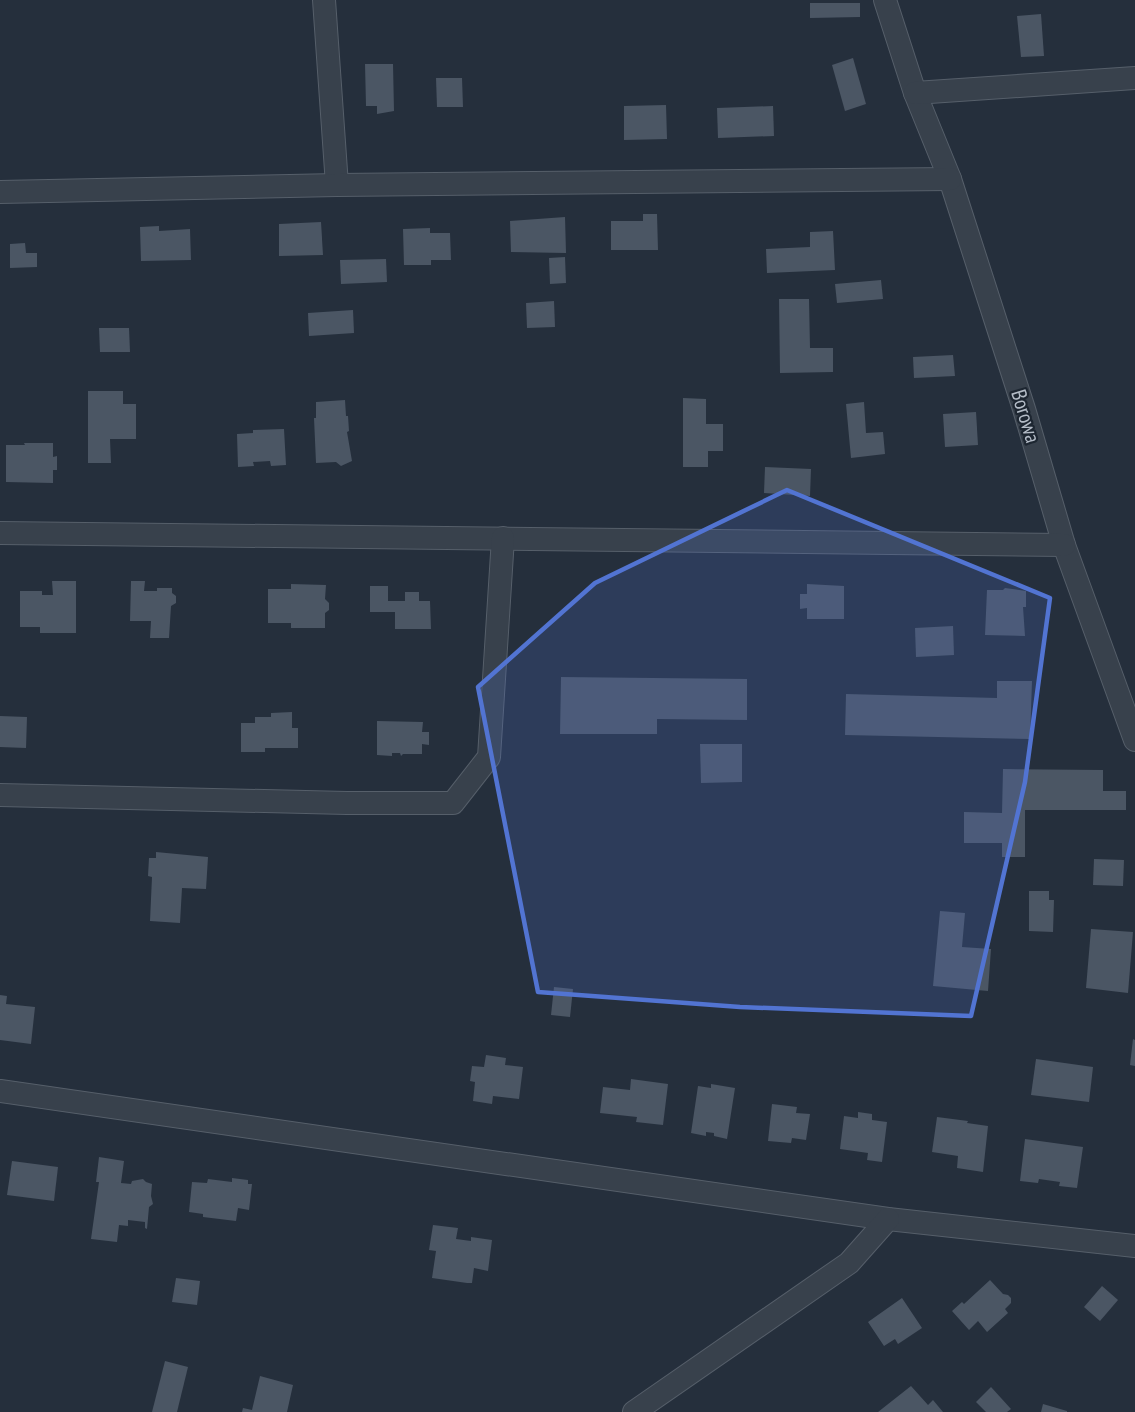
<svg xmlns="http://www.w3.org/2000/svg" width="1135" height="1412" font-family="'PT Sans Narrow',sans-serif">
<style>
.building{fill:#4b5664}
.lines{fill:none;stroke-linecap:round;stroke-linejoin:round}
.minor-casing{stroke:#565f6a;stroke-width:24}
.minor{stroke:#38414c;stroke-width:22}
.marked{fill:#5274d2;fill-opacity:0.2;stroke:#5274d2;stroke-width:4.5;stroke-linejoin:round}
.labels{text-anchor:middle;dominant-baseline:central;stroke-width:4.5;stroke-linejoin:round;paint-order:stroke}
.street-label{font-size:21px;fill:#b4bcc7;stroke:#1d2631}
</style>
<rect width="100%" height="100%" fill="#252f3c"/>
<g class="building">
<path d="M 810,3 L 860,3 L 860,17 L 810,18 Z"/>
<path d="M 1041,14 L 1044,56 L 1021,57 L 1017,16 Z"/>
<path d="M 853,58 L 866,104 L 845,111 L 832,65 Z"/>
<path d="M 365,64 L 393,64 L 394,111 L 377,114 L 377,106 L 366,106 Z"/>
<path d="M 436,78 L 462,78 L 463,107 L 437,107 Z"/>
<path d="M 666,105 L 667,139 L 624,140 L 624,106 Z"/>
<path d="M 773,106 L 774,136 L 718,138 L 717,108 Z"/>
<path d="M 643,214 L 657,214 L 658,250 L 611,250 L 611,221 L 643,221 Z"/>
<path d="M 565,217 L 566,253 L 511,252 L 510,221 Z"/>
<path d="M 321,222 L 323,255 L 279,256 L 279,224 Z"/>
<path d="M 159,226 L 159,231 L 190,229 L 191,260 L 141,261 L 140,227 Z"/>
<path d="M 430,228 L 430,233 L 450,233 L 451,260 L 431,260 L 431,265 L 404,265 L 403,229 Z"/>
<path d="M 833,231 L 835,270 L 767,273 L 766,249 L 810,247 L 810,232 Z"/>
<path d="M 25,243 L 26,253 L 37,253 L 37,267 L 10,268 L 10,244 Z"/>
<path d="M 565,257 L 566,283 L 550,284 L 549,258 Z"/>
<path d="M 386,259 L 387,282 L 341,284 L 340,260 Z"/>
<path d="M 881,280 L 883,299 L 837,303 L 835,284 Z"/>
<path d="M 779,299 L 809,299 L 810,348 L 833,348 L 833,372 L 780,373 Z"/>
<path d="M 554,301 L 555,327 L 527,328 L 526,303 Z"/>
<path d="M 353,310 L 354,333 L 309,336 L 308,313 Z"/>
<path d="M 99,328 L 129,328 L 130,352 L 100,352 Z"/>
<path d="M 953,355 L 955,376 L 914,378 L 913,357 Z"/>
<path d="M 88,391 L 123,391 L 123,404 L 136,404 L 136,439 L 110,439 L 111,463 L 88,463 Z"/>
<path d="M 683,398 L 706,399 L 706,424 L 723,424 L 723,451 L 708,451 L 708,467 L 683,467 Z"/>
<path d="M 345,400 L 346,416 L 348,416 L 349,431 L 347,432 L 352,461 L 341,466 L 336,462 L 316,463 L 314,418 L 316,418 L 316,402 Z"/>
<path d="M 864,402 L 866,433 L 883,432 L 885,454 L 851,458 L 846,404 Z"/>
<path d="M 976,412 L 978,445 L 945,447 L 943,414 Z"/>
<path d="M 284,429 L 286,465 L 271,466 L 270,461 L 253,462 L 254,466 L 238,467 L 237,434 L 253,433 L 253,430 Z"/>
<path d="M 24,443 L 53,443 L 53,457 L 57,456 L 57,470 L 53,470 L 53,483 L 6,482 L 6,445 L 25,445 Z"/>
<path d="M 765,467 L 811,469 L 810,496 L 764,493 Z"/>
<path d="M 52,581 L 76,581 L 76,633 L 40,633 L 40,627 L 20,627 L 20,591 L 42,591 L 42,595 L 53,595 Z"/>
<path d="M 131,581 L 145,581 L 144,591 L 157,591 L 157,588 L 172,588 L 172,593 L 176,596 L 176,603 L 171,606 L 169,638 L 150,638 L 151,621 L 130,621 Z"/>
<path d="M 291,584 L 326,585 L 325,599 L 329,603 L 329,610 L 325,613 L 325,628 L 291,628 L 291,623 L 268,623 L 268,589 L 291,589 Z"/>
<path d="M 807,584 L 844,586 L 844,619 L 807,619 L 807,608 L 800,609 L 800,594 L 807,594 Z"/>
<path d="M 370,586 L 388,586 L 388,601 L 405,601 L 405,592 L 419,592 L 419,601 L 430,601 L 431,629 L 395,629 L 395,612 L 370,612 Z"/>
<path d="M 1005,588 L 1026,591 L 1026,607 L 1023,607 L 1025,636 L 985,635 L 987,590 L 1003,590 Z"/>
<path d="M 953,626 L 954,655 L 916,657 L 915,628 Z"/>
<path d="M 561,677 L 747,679 L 747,720 L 657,719 L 657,734 L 560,734 Z"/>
<path d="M 997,681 L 1032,681 L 1030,739 L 845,735 L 846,694 L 997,698 Z"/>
<path d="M 292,712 L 292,728 L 298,728 L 298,748 L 265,748 L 265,752 L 241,752 L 241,723 L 255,723 L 255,717 L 271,717 L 271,713 Z"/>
<path d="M 0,716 L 27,717 L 26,748 L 0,747 Z"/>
<path d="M 377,721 L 423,722 L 422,732 L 429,732 L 429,745 L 422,744 L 422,754 L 403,754 L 401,756 L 400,753 L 392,753 L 392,756 L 377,755 Z"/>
<path d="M 700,744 L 742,744 L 742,782 L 701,783 Z"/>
<path d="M 1003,769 L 1103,770 L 1103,791 L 1126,791 L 1126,810 L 1025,810 L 1025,857 L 1002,857 L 1002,843 L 964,843 L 964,812 L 1002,813 Z"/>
<path d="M 156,852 L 208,857 L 206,889 L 182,888 L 180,923 L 150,921 L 152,877 L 148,876 L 149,858 L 156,858 Z"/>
<path d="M 1094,859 L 1124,860 L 1123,886 L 1093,885 Z"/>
<path d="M 1029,891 L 1049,891 L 1049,900 L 1054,900 L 1053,932 L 1029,931 Z"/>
<path d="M 940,911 L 965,913 L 962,947 L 991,949 L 988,991 L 933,986 Z"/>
<path d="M 1091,929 L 1133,932 L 1128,993 L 1086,988 Z"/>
<path d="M 554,987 L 573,989 L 570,1017 L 551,1015 Z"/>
<path d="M 0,995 L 7,996 L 6,1004 L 35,1007 L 31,1044 L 0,1040 Z"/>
<path d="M 1133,1039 L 1135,1040 L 1135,1066 L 1130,1065 Z"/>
<path d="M 486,1055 L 506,1058 L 505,1065 L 523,1067 L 519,1099 L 493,1096 L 492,1104 L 473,1101 L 475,1082 L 470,1081 L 472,1066 L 484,1067 Z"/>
<path d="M 1036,1059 L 1093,1067 L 1089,1102 L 1031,1095 Z"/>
<path d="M 631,1079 L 668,1084 L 663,1125 L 636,1122 L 637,1117 L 600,1113 L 603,1087 L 630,1090 Z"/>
<path d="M 711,1084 L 735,1088 L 727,1139 L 714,1136 L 714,1133 L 706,1132 L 706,1136 L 691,1133 L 698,1086 L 711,1088 Z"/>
<path d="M 772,1104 L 797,1107 L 796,1113 L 810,1114 L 806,1140 L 792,1138 L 791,1143 L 768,1141 Z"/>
<path d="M 858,1112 L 872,1114 L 872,1120 L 887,1122 L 882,1162 L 867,1160 L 868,1153 L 840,1149 L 844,1116 L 858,1118 Z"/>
<path d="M 937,1117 L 968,1121 L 967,1123 L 988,1126 L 983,1172 L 957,1168 L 958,1156 L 932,1152 Z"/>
<path d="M 1025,1139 L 1083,1147 L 1077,1188 L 1059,1186 L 1060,1182 L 1039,1179 L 1038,1183 L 1020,1181 Z"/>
<path d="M 99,1157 L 124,1161 L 121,1183 L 131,1184 L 132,1181 L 143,1179 L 146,1182 L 152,1184 L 151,1196 L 153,1204 L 149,1207 L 147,1229 L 145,1228 L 145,1222 L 128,1220 L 128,1226 L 119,1225 L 117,1242 L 91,1239 L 99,1182 L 96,1182 Z"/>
<path d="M 12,1161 L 58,1167 L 54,1201 L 7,1195 Z"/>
<path d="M 232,1178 L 248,1180 L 248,1184 L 252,1184 L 249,1210 L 238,1208 L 236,1221 L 203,1217 L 203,1214 L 189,1212 L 192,1182 L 207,1183 L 208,1179 L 232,1182 Z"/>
<path d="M 433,1225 L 458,1228 L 456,1239 L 471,1241 L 471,1237 L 492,1240 L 488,1271 L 474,1268 L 472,1283 L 467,1283 L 432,1278 L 436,1251 L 429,1250 Z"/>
<path d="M 176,1278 L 200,1281 L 197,1305 L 172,1302 Z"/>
<path d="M 990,1280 L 1003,1294 L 1008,1295 L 1011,1298 L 1011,1303 L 1005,1309 L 1008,1313 L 987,1332 L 978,1321 L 969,1330 L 952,1311 L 962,1302 L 964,1304 Z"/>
<path d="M 1102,1286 L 1118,1300 L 1100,1321 L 1084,1307 Z"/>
<path d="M 902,1298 L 922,1328 L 898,1344 L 895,1339 L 884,1346 L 868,1322 Z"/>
<path d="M 165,1361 L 188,1367 L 177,1412 L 152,1412 Z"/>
<path d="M 260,1376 L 293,1385 L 287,1412 L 242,1412 L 243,1408 L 252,1410 Z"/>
<path d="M 911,1386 L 928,1405 L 933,1400 L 943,1412 L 878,1412 Z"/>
<path d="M 991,1387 L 1011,1409 L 1007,1412 L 986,1412 L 976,1402 Z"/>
<path d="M 1043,1404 L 1067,1411 L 1067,1412 L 1041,1412 Z"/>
</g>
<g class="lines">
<g class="minor-casing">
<g id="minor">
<path d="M 324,0 L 337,185"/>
<path d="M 885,0 L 915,93 L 950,179 L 1024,409 L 1064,545 L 1135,740"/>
<path d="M 915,93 L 1135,78"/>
<path d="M 0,192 L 337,185 L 950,179"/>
<path d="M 0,533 L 1064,545"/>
<path d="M 0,795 L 347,803 L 453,803 L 489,757 L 503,538"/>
<path d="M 0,1091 L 888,1219 L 1135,1246"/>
<path d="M 634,1412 L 849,1263 L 888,1219"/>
</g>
</g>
<use href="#minor" class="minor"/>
</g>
<path class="marked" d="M 787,490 L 1050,598 L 1025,782 L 971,1016 L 740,1007 L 538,992 L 478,687 L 595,583 Z"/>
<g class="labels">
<g class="street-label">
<text transform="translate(1026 416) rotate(73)">Borowa</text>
</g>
</g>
</svg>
